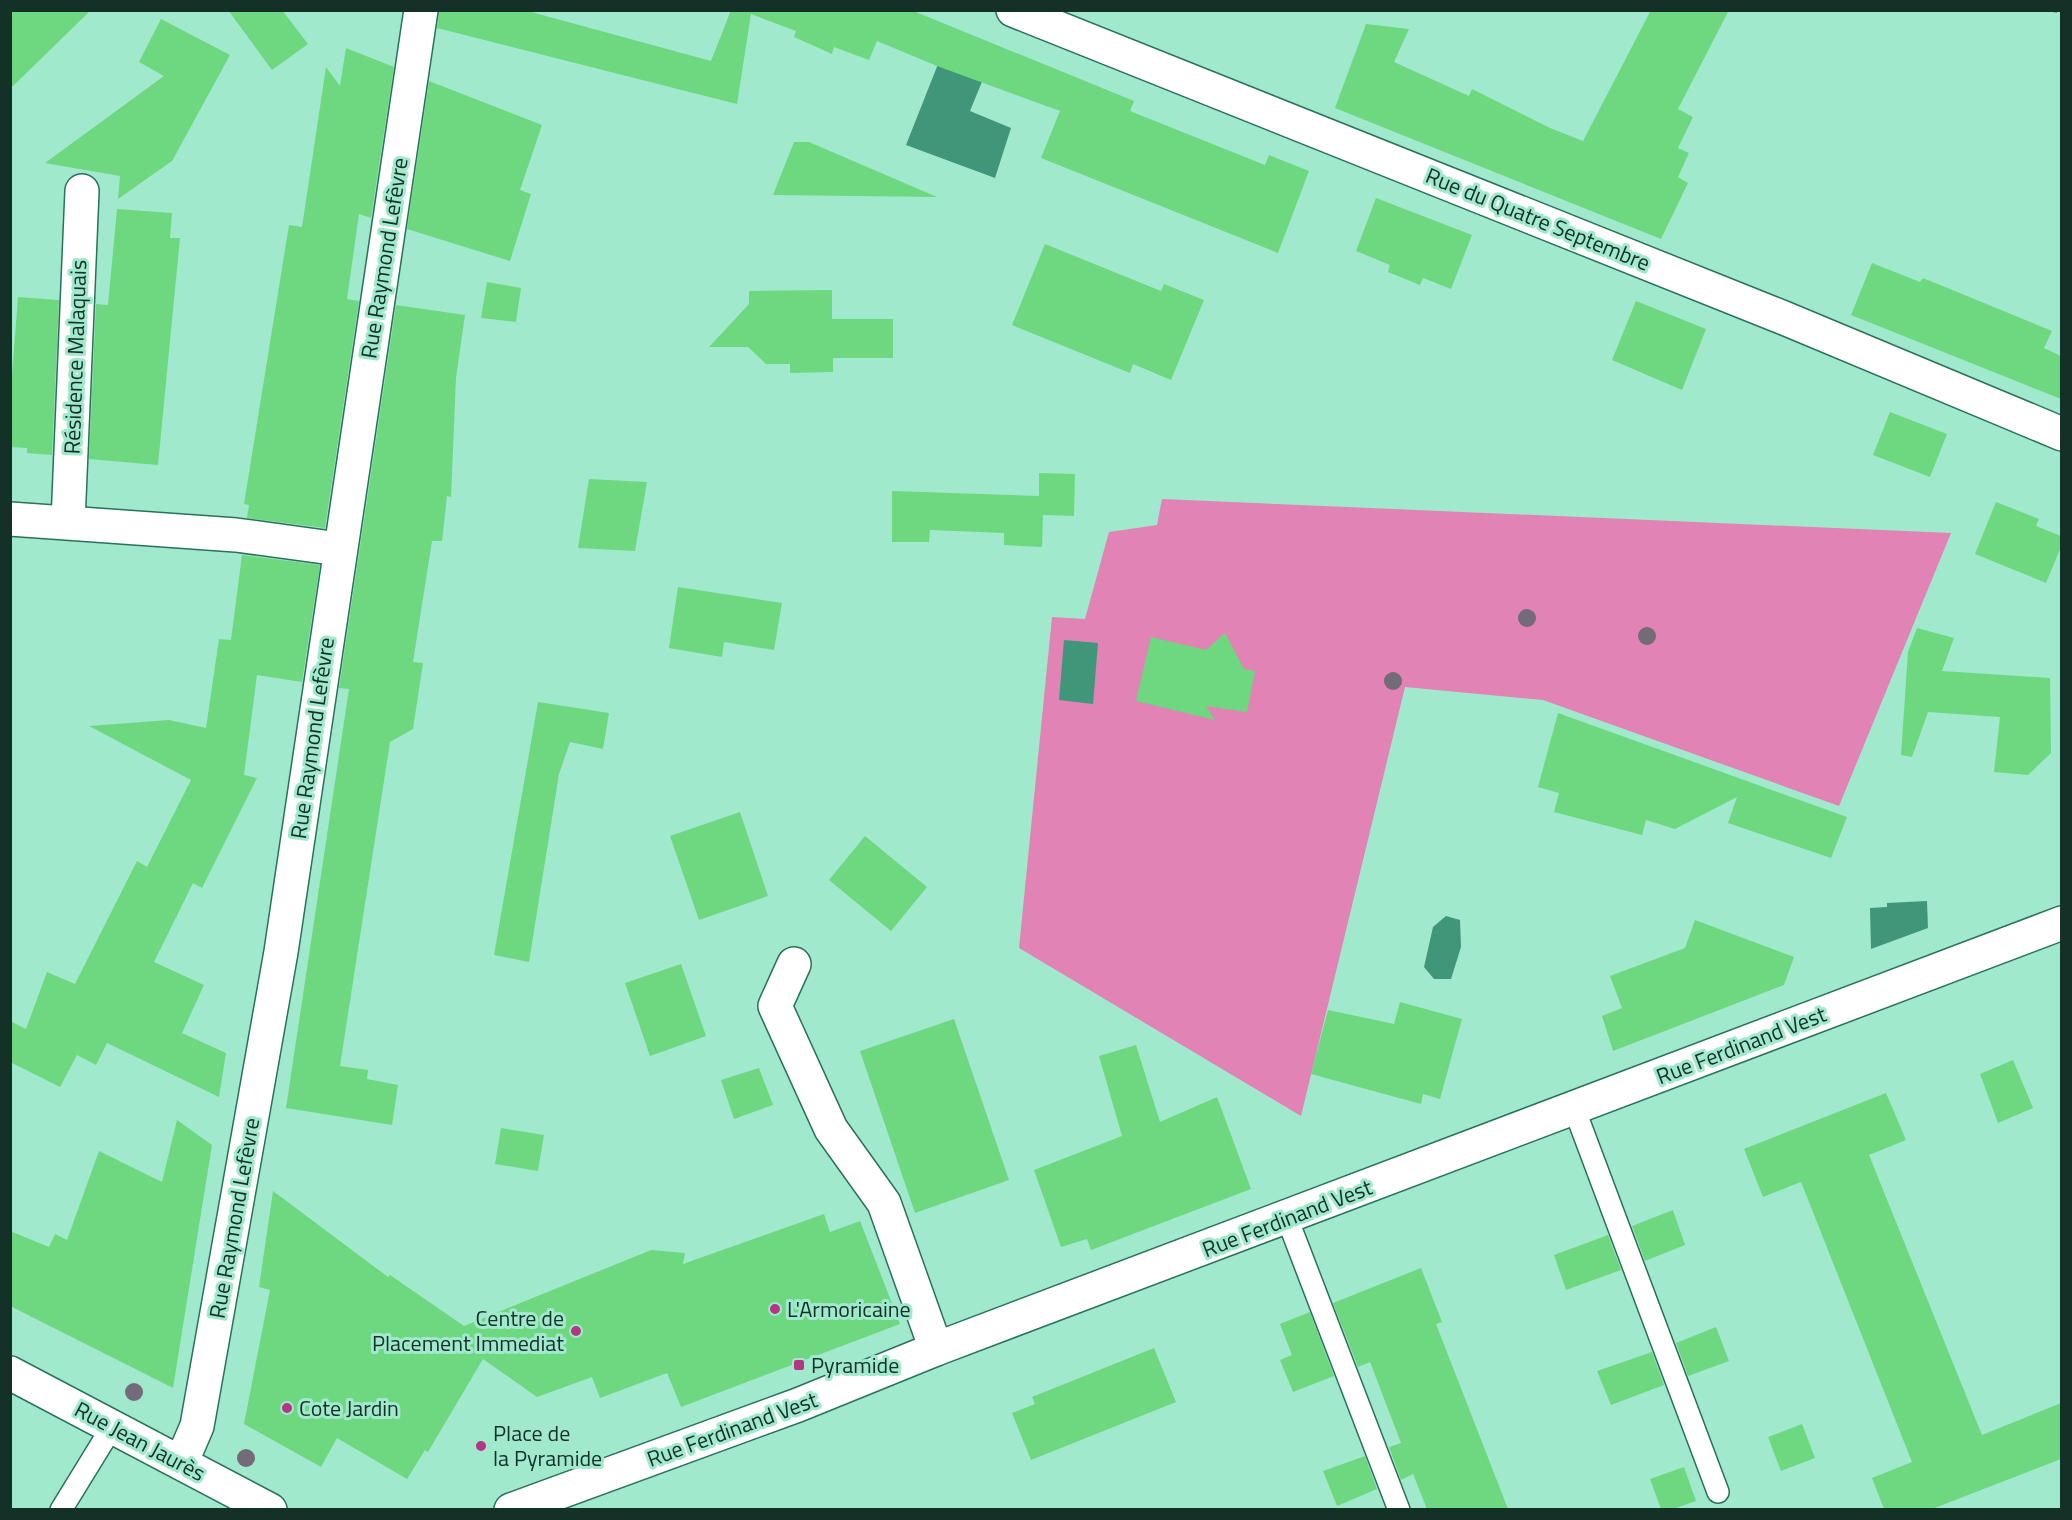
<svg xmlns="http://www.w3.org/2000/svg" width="2072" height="1520" font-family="'Titillium Web',sans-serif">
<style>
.green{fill:#e183b4}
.water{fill:#409679}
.building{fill:#6dd880}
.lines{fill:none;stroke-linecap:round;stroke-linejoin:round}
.lane-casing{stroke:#29725a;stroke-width:24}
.street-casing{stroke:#29725a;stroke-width:36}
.secondary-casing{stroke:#29725a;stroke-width:36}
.path{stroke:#5e937f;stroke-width:4;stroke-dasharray:4.5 3;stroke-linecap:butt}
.lane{stroke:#fff;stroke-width:21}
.street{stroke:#fff;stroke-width:33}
.secondary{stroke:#fff;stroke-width:33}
.tree{fill:#736b78}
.poi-dot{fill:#b53682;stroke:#a1e9cd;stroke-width:2}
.labels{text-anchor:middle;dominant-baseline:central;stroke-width:6;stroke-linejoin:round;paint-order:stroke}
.street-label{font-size:22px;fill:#133127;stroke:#a1e9cd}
.poi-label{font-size:22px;fill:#133127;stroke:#a1e9cd;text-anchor:start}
</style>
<rect width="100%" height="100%" fill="#a1e9cd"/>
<path class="green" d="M 1162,499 L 1951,533 L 1839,806 L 1543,700 L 1405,687 L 1301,1116 L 1019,948 L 1052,617 L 1085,619 L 1109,532 L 1157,525 Z"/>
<g class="water">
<path d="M 944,49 L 988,67 L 970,111 L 1011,128 L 995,178 L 906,145 Z"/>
<path d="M 1064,640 L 1098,643 L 1093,704 L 1059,700 Z"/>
<path d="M 1927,901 L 1928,928 L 1871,949 L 1870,908 L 1887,907 L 1887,903 Z"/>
<path d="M 1446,916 L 1460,920 L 1461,947 L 1451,979 L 1434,979 L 1424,967 L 1433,927 Z"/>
</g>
<g class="building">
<path d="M 10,10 L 91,10 L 10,89 Z"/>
<path d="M 228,10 L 282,10 L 308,44 L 272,70 Z"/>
<path d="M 439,10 L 524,10 L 711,61 L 731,10 L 911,10 L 1134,101 L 1130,111 L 1265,165 L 1269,155 L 1309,171 L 1278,253 L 1041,158 L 1060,111 L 937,66 L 877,41 L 869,60 L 834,47 L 832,54 L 794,37 L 796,31 L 751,14 L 737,104 L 437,28 Z"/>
<path d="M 1651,10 L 1729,10 L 1678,109 L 1693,117 L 1678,148 L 1689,153 L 1678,177 L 1688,183 L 1661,239 L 1335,108 L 1366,24 L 1409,29 L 1394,62 L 1469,96 L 1472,89 L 1550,128 L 1583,141 Z"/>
<path d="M 161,19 L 230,55 L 172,161 L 118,199 L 120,176 L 45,163 L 164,76 L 139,62 Z"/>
<path d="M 346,48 L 394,67 L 371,218 L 359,214 L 347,299 L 359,301 L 325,528 L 247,518 L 249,505 L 244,504 L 289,225 L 302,227 L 326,67 L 340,86 Z"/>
<path d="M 429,81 L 542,125 L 520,190 L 531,194 L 510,261 L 407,229 Z"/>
<path d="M 794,142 L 809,142 L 937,197 L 773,195 Z"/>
<path d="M 1376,198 L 1472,235 L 1451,289 L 1423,278 L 1420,285 L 1388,272 L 1390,265 L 1356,251 Z"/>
<path d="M 117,209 L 172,213 L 170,238 L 180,238 L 158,465 L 89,459 L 96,304 L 108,305 Z"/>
<path d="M 1045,244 L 1161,291 L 1164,284 L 1204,300 L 1171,380 L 1133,364 L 1130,373 L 1012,325 Z"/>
<path d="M 1872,263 L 1920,282 L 1923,278 L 2052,331 L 2044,348 L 2061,356 L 2061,399 L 1851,315 Z"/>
<path d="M 487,282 L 521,288 L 516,322 L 481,318 Z"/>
<path d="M 832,290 L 832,319 L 893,319 L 893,358 L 833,358 L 833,372 L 790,373 L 790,364 L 766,364 L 748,347 L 709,347 L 749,304 L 749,291 Z"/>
<path d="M 18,297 L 59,300 L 52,455 L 27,453 L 27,448 L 10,447 L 10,401 Z"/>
<path d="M 1636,301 L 1706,329 L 1682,390 L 1612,360 Z"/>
<path d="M 396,305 L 465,315 L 456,378 L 451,497 L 447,496 L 442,541 L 432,541 L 413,662 L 423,663 L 413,729 L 390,742 L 340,1066 L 368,1070 L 367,1079 L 398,1085 L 392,1125 L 286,1108 L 349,689 L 339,688 Z"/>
<path d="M 1890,412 L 1947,434 L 1930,477 L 1873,455 Z"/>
<path d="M 1039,473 L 1075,474 L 1074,516 L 1043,515 L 1042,547 L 1004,545 L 1004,533 L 930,530 L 929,542 L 892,542 L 892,491 L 1039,496 Z"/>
<path d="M 589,479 L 647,482 L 635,551 L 578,548 Z"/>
<path d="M 1996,502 L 2039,519 L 2036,526 L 2061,536 L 2061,547 L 2046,583 L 1975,554 Z"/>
<path d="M 242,555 L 320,565 L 302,682 L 257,675 L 244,775 L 257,778 L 202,888 L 193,883 L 154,962 L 204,985 L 182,1033 L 226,1053 L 219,1097 L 107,1043 L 96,1065 L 77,1055 L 60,1087 L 10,1062 L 10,1021 L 26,1029 L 47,972 L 75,984 L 137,861 L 147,867 L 191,780 L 89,726 L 169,720 L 206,728 L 219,639 L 231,640 Z"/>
<path d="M 678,587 L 782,603 L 774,650 L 724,642 L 722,657 L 669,648 Z"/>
<path d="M 1917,628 L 1954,638 L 1942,671 L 2050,678 L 2051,753 L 2028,775 L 1994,772 L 2000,717 L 1928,712 L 1912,757 L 1901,755 L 1908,652 Z"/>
<path d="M 1225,633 L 1244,669 L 1255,671 L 1247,712 L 1206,706 L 1215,720 L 1136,701 L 1151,637 L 1206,650 Z"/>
<path d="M 538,702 L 609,713 L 603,749 L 570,742 L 559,774 L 529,962 L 494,955 Z"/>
<path d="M 1558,713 L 1847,817 L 1831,858 L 1728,823 L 1737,797 L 1675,829 L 1646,820 L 1642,835 L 1554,812 L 1559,793 L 1538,787 Z"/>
<path d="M 740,812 L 768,896 L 699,920 L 670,836 Z"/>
<path d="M 865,836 L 927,887 L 891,931 L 829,880 Z"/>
<path d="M 1695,920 L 1794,957 L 1784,985 L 1613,1051 L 1602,1016 L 1622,1008 L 1610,976 L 1685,948 Z"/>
<path d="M 681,964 L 706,1036 L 650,1056 L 625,983 Z"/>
<path d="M 1400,1002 L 1462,1019 L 1440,1099 L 1423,1094 L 1421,1104 L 1311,1074 L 1328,1010 L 1394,1024 Z"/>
<path d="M 954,1019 L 1009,1180 L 915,1213 L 860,1051 Z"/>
<path d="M 1136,1045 L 1160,1122 L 1217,1097 L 1251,1189 L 1091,1250 L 1087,1239 L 1061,1247 L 1034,1170 L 1122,1136 L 1099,1056 Z"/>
<path d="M 2013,1060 L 2033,1108 L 1998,1123 L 1980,1074 Z"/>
<path d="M 759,1068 L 773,1105 L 734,1119 L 721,1080 Z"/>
<path d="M 1886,1093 L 1906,1140 L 1869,1155 L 1982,1435 L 2061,1403 L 2061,1459 L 1932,1509 L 1884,1509 L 1872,1478 L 1912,1462 L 1801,1182 L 1763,1197 L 1744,1149 Z"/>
<path d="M 177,1120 L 212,1145 L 173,1388 L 10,1306 L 10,1231 L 49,1247 L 55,1234 L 67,1240 L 99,1151 L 162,1182 Z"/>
<path d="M 501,1128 L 544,1135 L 538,1171 L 495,1164 Z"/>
<path d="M 273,1191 L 388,1277 L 390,1275 L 464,1326 L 651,1250 L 685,1253 L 683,1264 L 824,1214 L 830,1232 L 860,1221 L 900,1324 L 681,1407 L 667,1373 L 600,1398 L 592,1377 L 537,1397 L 483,1359 L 428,1452 L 425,1450 L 407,1479 L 337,1438 L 321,1467 L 244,1424 L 270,1290 L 259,1287 Z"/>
<path d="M 1673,1210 L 1685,1245 L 1645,1261 L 1632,1226 Z"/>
<path d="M 1608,1235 L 1621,1270 L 1566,1290 L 1554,1255 Z"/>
<path d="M 1421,1268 L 1442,1322 L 1436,1324 L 1508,1509 L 1427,1509 L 1413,1474 L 1401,1480 L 1389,1447 L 1401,1443 L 1370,1362 L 1358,1367 L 1333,1303 Z"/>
<path d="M 1310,1312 L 1334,1376 L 1293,1392 L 1280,1360 L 1292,1355 L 1280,1324 Z"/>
<path d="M 1716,1327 L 1729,1361 L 1688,1376 L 1676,1343 Z"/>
<path d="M 1154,1348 L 1176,1402 L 1031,1460 L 1012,1413 L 1035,1404 L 1032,1397 Z"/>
<path d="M 1652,1352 L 1664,1385 L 1611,1405 L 1597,1371 Z"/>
<path d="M 1802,1424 L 1815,1458 L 1781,1471 L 1768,1437 Z"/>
<path d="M 1365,1456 L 1377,1489 L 1337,1506 L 1323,1471 Z"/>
<path d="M 1684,1467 L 1696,1501 L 1673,1509 L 1661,1509 L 1650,1479 Z"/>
</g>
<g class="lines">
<g class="lane-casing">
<g id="lane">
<path d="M 1574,1108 L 1718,1492"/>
<path d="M 1287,1218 L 1399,1510"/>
<path d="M 61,1510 L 112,1427"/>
</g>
</g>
<g class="street-casing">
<g id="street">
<path d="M 1013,10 L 1784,318 L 2062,434"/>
<path d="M 10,519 L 236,535 L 339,549"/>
<path d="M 68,522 L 82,191"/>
<path d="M 794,964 L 775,1006 L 831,1129 L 884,1203 L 936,1349"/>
<path d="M 182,1461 L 197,1426 L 281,952 L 421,10"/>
</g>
</g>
<g class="secondary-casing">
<g id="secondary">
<path d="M 10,1373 L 270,1510"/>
<path d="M 511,1510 L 798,1405 L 936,1349 L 2062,923"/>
</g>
</g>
<path class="path" d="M 2053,10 L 2062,12"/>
<use href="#lane" class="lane"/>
<use href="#street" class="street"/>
<use href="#secondary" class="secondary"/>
</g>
<g class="tree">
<circle cx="1527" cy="618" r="9"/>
<circle cx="1647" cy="636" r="9"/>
<circle cx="1393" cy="681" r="9"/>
<circle cx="134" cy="1392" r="9"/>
<circle cx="246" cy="1458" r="9"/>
</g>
<g class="poi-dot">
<circle cx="775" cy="1309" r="6"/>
<circle cx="576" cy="1331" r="6"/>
<rect x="793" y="1359" width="12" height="12" rx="3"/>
<circle cx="287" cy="1408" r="6"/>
<circle cx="481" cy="1446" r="6"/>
</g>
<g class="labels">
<g class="street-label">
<text transform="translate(1538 219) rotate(22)">Rue du Quatre Septembre</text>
<text transform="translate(384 258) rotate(-81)">Rue Raymond Lefèvre</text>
<text transform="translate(75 357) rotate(-88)">Résidence Malaquais</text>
<text transform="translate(312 738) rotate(-82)">Rue Raymond Lefèvre</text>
<text transform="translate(1741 1045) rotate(-21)">Rue Ferdinand Vest</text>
<text transform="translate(234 1218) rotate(-80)">Rue Raymond Lefèvre</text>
<text transform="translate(1287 1218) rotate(-21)">Rue Ferdinand Vest</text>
<text transform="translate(732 1429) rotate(-20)">Rue Ferdinand Vest</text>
<text transform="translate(140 1441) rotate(28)">Rue Jean Jaurès</text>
</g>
<g class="poi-label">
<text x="787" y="1309">L'Armoricaine</text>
<text x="564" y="1318" text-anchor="end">Centre de<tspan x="564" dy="25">Placement Immediat</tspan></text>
<text x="811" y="1365">Pyramide</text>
<text x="299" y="1408">Cote Jardin</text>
<text x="493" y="1433">Place de<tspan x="493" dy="25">la Pyramide</tspan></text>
</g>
</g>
<rect width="2072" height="1520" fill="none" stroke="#133127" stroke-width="24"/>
</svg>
